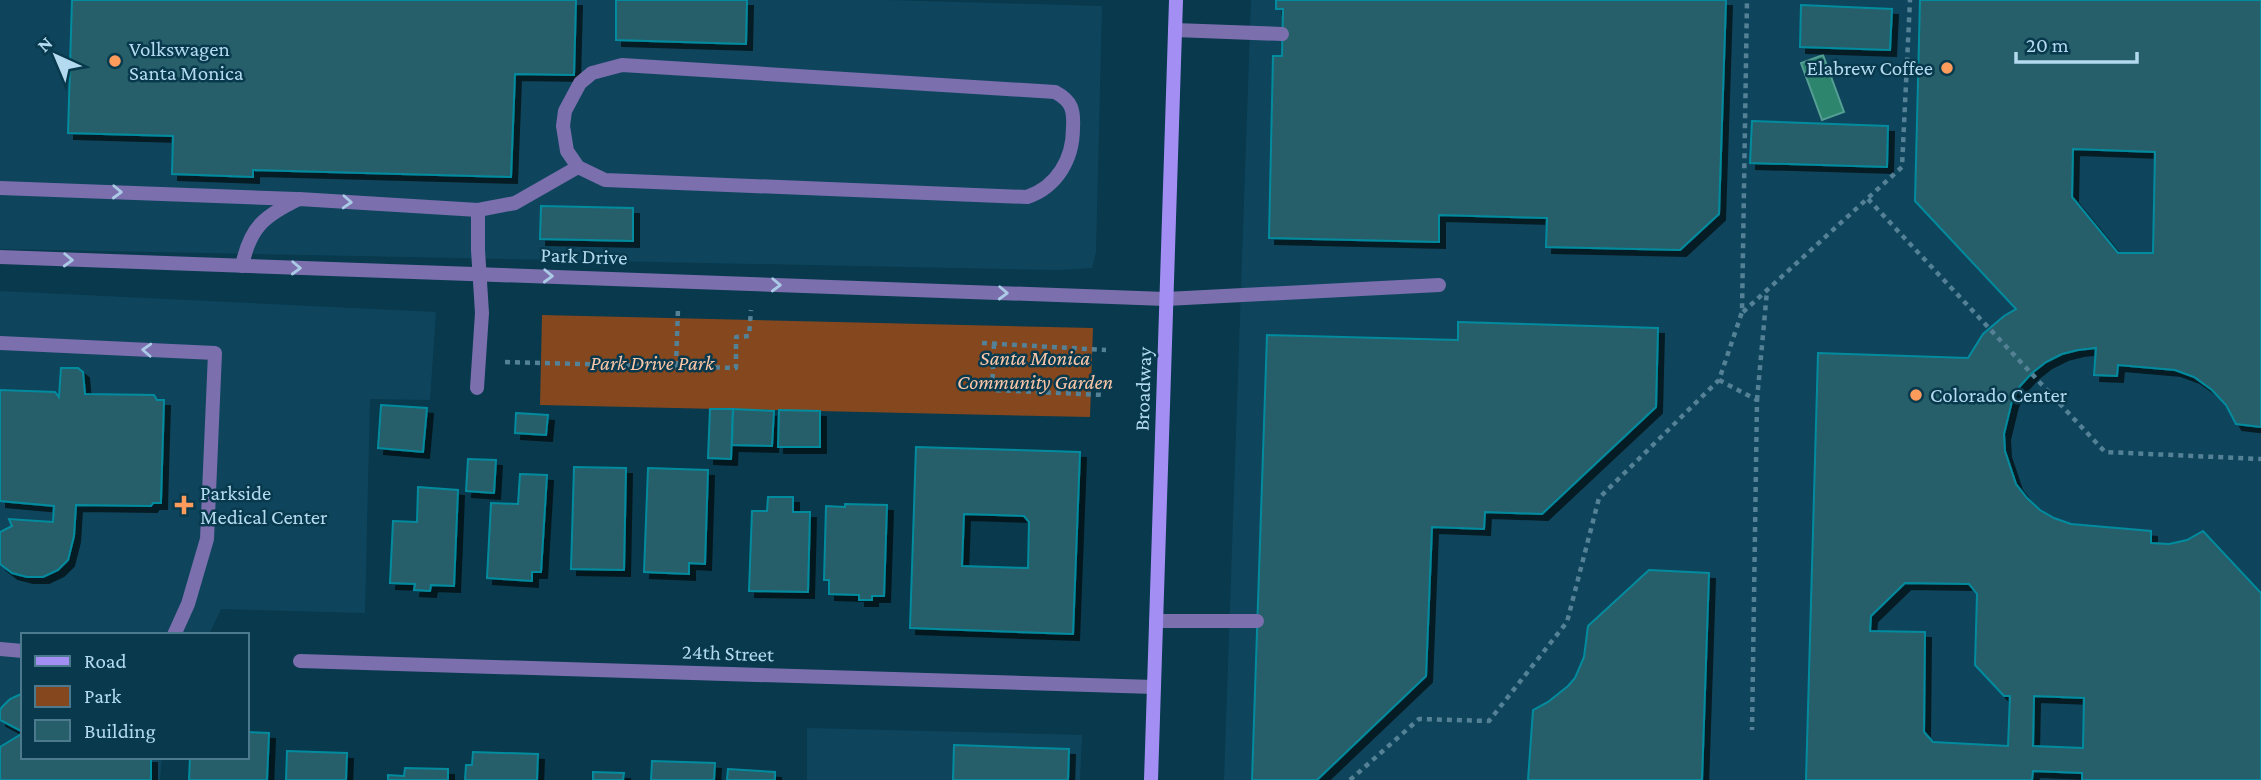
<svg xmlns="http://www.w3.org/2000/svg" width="2261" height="780" font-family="'Crimson Pro',serif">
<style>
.built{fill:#0e455c}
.green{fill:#84471e}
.water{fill:#2d856d;stroke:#559e94;stroke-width:2}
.building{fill:#265e69;stroke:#068b9e;stroke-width:2;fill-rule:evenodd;filter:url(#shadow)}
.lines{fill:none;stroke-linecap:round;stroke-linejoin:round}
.path{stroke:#548195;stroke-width:4.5;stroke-dasharray:5 5;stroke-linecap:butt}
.lane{stroke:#7b6fae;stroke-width:14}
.street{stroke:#7b6fae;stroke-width:14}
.secondary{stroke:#a38ff3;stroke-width:14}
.oneway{stroke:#abcae5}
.poi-dot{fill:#ff9b5b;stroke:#08394d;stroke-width:2.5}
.labels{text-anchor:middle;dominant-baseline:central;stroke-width:5;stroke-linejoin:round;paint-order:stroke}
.poi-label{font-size:21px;fill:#b3daef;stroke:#08394d;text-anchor:start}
.street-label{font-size:21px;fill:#b3daef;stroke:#08394d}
.park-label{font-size:21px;font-style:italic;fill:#fcc7a9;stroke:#08394d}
</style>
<defs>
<filter id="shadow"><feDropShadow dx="6" dy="6" stdDeviation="0" flood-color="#0009"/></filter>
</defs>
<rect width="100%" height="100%" fill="#08394d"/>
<g class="built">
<path d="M 0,0 L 888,0 L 1102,6 L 1096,252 L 1092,268 L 1060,270 L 0,249 Z"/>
<path d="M 1251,0 L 2261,0 L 2261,780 L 1224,780 Z"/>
<path d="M 0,291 L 436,312 L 430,400 L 370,399 L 365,613 L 221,609 L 209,635 L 23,635 L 23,757 L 162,757 L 160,780 L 0,780 Z"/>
<path d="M 807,728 L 1082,735 L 1080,780 L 807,780 Z"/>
</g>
<path class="green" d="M 542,315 L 1093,328 L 1090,417 L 540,405 Z"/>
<path class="water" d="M 1823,55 L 1844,112 L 1822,120 L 1801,63 Z"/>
<g class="building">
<path d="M 72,0 L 576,0 L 574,75 L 515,74 L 511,177 L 253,170 L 253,177 L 172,174 L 173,136 L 68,133 Z"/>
<path d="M 616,0 L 747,0 L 746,44 L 616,40 Z"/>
<path d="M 1276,0 L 1726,0 L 1719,214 L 1680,250 L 1546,247 L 1547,218 L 1439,215 L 1439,242 L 1269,238 L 1273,56 L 1282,56 L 1283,9 L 1276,9 Z"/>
<path d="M 1920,0 L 2261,0 L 2261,427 L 2236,424 L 2226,405 L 2212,390 L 2194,377 L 2175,370 L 2118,365 L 2117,376 L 2094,375 L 2096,348 L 2078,350 L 2062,354 L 2046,362 L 2032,373 L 2020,386 L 2012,401 L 2004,434 L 2005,451 L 2016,484 L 2027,498 L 2040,510 L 2054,518 L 2071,524 L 2151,531 L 2151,543 L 2169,544 L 2187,540 L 2203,531 L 2261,593 L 2261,780 L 2082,780 L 2082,773 L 2033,771 L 2032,780 L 1806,780 L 1818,353 L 1968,358 L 1983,334 L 2004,316 L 2016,309 L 1915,201 ZM 2073,149 L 2155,152 L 2153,253 L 2118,253 L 2072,197 ZM 1905,583 L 1969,584 L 1977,594 L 1975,665 L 2004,696 L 2010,696 L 2008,746 L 1933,742 L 1924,732 L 1925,632 L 1870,631 L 1871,616 ZM 2034,696 L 2084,698 L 2083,748 L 2033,746 Z"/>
<path d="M 1801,5 L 1892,9 L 1890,50 L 1800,47 Z"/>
<path d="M 1752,121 L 1888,126 L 1887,167 L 1750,163 Z"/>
<path d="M 541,206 L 633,208 L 633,241 L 540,239 Z"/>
<path d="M 1458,322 L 1658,328 L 1656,407 L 1542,514 L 1485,512 L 1484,529 L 1432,527 L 1426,676 L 1317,780 L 1252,780 L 1267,335 L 1458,340 Z"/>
<path d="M 61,368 L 78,368 L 83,372 L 85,394 L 154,395 L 157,400 L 164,400 L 161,500 L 161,503 L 153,503 L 151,506 L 76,505 L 74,536 L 68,560 L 58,570 L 43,577 L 27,577 L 12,573 L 0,564 L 0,532 L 12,526 L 9,519 L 53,522 L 54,506 L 0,501 L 0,390 L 55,392 L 59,397 Z"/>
<path d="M 381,405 L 427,408 L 423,452 L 378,448 Z"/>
<path d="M 710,409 L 733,409 L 731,459 L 708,458 Z"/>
<path d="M 733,409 L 774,411 L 772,446 L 732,445 Z"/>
<path d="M 779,410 L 820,411 L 820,447 L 778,447 Z"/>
<path d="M 516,413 L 548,415 L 546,435 L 515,433 Z"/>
<path d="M 916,447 L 1080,452 L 1073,634 L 910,628 ZM 964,514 L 1024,516 L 1029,522 L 1028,568 L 962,566 Z"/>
<path d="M 468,459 L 496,460 L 494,493 L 466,491 Z"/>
<path d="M 574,467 L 626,468 L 624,570 L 571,569 Z"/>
<path d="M 648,468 L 708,470 L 705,564 L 689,563 L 689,574 L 644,572 Z"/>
<path d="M 520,474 L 547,475 L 541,572 L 532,572 L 532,581 L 487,578 L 491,503 L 518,504 Z"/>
<path d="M 418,487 L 458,490 L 454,586 L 431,585 L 430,591 L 414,590 L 415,584 L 390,583 L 393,521 L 417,522 Z"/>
<path d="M 768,497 L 793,497 L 793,512 L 810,512 L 808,592 L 749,591 L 752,511 L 767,511 Z"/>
<path d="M 845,504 L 887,505 L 884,596 L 872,596 L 872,600 L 859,600 L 859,595 L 829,594 L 829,580 L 824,580 L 826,506 L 845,507 Z"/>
<path d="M 1649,570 L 1709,573 L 1702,780 L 1528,780 L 1533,710 L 1548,702 L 1568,686 L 1575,678 L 1584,657 L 1588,626 Z"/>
<path d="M 23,693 L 23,732 L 0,720 L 0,710 L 2,707 L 10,699 Z"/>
<path d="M 247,732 L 269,733 L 267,780 L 189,780 L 190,757 L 247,757 Z"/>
<path d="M 23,733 L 23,757 L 151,757 L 151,780 L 0,780 L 0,747 Z"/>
<path d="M 954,745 L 1069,749 L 1068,780 L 953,780 Z"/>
<path d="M 287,751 L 347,753 L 346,780 L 286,780 Z"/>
<path d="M 473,752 L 538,754 L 537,780 L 465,780 L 466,765 L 472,765 Z"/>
<path d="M 652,761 L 715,763 L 714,780 L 651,780 Z"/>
<path d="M 405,768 L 448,769 L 448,780 L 388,780 L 388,775 L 404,776 Z"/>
<path d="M 728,769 L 775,772 L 775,780 L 727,780 Z"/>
<path d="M 593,772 L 624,773 L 623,780 L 593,780 Z"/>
</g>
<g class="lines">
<g class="path">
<path d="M 1868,199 L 2105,452 L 2261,459"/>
<path d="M 1743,312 L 1902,167 L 1910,0"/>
<path d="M 982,343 L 1106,350"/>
<path d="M 994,344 L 992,390 L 1104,395"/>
<path d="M 505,362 L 736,368 L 736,337 L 749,336 L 751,310"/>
<path d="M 676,366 L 678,309"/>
<path d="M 1719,380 L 1757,400 L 1752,730"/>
<path d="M 1757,400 L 1767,291"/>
<path d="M 1350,780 L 1419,719 L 1489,721 L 1567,622 L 1599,498 L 1719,380 L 1742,312 L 1747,0"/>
</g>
<g class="lane">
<path d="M 1175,30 L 1282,34"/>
<path d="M 622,65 L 1055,92 C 1072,101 1074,110 1073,128 C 1073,159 1057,187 1027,197 L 605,180 L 578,167 L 567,151 L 563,126 L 565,111 L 580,83 L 592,73 Z"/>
<path d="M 0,188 L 296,199"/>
<path d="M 242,266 C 250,227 264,216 299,199 L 478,210 L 515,203 L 578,167"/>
<path d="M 1166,299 L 1439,285"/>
<path d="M 0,343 L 215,353 L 207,539 L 188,604 L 174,635"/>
<path d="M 477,388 L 482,313 L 478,250 L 478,210"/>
<path d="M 1156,621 L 1257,621"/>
<path d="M 0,649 L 23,651"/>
</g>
<g class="street">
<path d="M 0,257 L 1166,299"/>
<path d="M 300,661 L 1154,687"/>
</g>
<path class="secondary" d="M 1151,780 L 1176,0"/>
</g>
<defs><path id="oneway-chevron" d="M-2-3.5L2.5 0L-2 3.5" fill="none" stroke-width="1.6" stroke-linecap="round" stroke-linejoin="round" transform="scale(1.75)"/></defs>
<g class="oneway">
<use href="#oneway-chevron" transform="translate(117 192) rotate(2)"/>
<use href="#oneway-chevron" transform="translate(347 202) rotate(3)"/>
<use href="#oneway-chevron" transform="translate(68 260) rotate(2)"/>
<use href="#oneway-chevron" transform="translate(296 268) rotate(2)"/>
<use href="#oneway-chevron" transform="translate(548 276) rotate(2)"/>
<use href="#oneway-chevron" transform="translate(776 285) rotate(2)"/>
<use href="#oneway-chevron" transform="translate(1003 293) rotate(2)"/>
<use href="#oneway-chevron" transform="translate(147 350) rotate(-177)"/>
</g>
<g class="poi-dot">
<circle cx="115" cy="61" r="7"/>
<circle cx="1947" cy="68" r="7"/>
<circle cx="1916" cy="395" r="7"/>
<path d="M180.5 494.5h7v7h7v7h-7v7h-7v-7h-7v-7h7z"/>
</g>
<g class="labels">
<g class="poi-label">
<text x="129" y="49">Volkswagen<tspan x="129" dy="24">Santa Monica</tspan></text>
<text x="1933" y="68" text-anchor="end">Elabrew Coffee</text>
<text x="1930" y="395">Colorado Center</text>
<text x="200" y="493">Parkside<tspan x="200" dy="24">Medical Center</tspan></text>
</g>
<g class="street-label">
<text transform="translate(584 256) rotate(2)">Park Drive</text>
<text transform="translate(1143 389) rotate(-88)">Broadway</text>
<text transform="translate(728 653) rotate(2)">24th Street</text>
</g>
<g class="park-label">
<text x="1035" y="358">Santa Monica<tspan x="1035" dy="24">Community Garden</tspan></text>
<text x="652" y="363">Park Drive Park</text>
</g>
</g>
<rect x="21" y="633" width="228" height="126" fill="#08394d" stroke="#4c798e" stroke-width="2"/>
<rect x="35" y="656" width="35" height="10" fill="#a38ff3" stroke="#4c798e" stroke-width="2"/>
<text x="84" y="668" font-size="21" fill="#b3daef">Road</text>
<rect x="35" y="686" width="35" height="21" fill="#84471e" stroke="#4c798e" stroke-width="2"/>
<text x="84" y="703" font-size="21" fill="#b3daef">Park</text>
<rect x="35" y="720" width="35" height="21" fill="#265e69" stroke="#4c798e" stroke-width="2"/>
<text x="84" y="738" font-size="21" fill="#b3daef">Building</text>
<g transform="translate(56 56) rotate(316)" stroke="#08394d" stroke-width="5" paint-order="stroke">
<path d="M0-5L12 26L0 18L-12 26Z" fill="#b3daef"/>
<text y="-10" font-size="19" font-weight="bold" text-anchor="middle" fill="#b3daef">N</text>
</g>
<path d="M2016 52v10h121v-10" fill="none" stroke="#b3daef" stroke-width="3.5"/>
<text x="2026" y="52" font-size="21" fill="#b3daef" stroke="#08394d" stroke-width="5" paint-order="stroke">20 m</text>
</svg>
